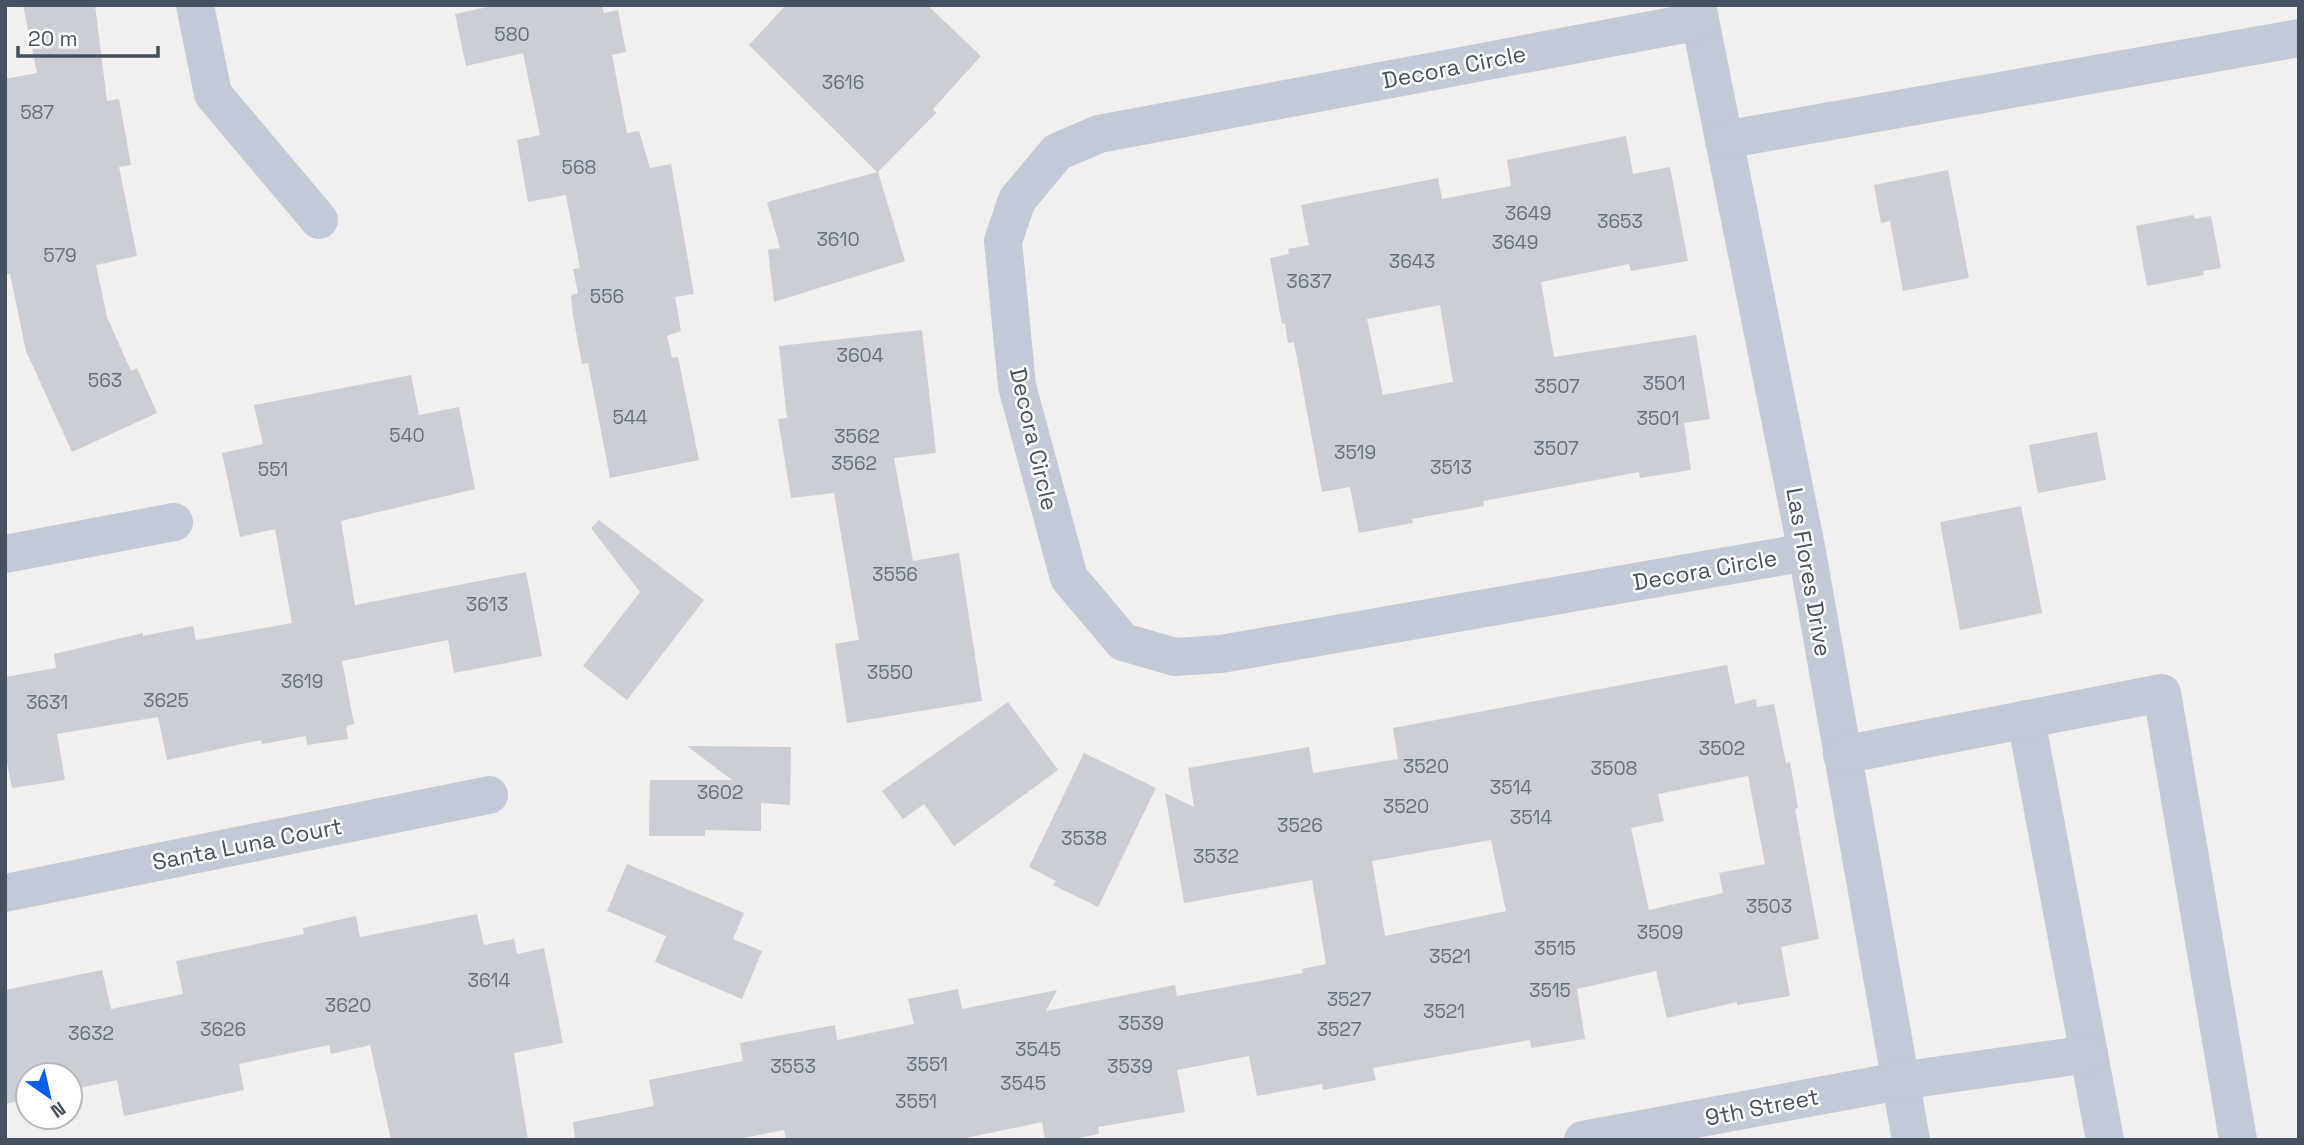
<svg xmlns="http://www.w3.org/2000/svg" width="2304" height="1145" font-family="'Space Grotesk',sans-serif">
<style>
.building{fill:#cbced4;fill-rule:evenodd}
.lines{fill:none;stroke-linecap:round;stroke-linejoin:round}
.minor{stroke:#c1cad6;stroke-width:38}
.labels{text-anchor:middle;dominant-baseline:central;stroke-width:5;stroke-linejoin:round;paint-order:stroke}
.number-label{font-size:19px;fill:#66707c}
.street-label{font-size:23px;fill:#45515f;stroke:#fff}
</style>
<rect width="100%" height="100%" fill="#f2efef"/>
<g class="building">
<path d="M 23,5 L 95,5 L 107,101 L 119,99 L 131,165 L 119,167 L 137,256 L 96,265 L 107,317 L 131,371 L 137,368 L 157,413 L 72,452 L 26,351 L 10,274 L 5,274 L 5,79 L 37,73 Z"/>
<path d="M 497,5 L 602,5 L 604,13 L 618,10 L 626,52 L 612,55 L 627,133 L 639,131 L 650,168 L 671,164 L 694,294 L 675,297 L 681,331 L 667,336 L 672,358 L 678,357 L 699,460 L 610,478 L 588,363 L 582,364 L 573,316 L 571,295 L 578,293 L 573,269 L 580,268 L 566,195 L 528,202 L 517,140 L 540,135 L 523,53 L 466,66 L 455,14 Z"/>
<path d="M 786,5 L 927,5 L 981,56 L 933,109 L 936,113 L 878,172 L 905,261 L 774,302 L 768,250 L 780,248 L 767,202 L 877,172 L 749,45 Z"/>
<path d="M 1626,136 L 1633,174 L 1670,167 L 1688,261 L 1631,271 L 1629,264 L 1541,282 L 1554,357 L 1696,335 L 1710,419 L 1684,423 L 1691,470 L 1640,478 L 1639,472 L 1483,501 L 1484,506 L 1412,519 L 1413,523 L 1359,533 L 1350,487 L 1322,492 L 1294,342 L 1288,343 L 1285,323 L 1282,324 L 1270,258 L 1289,254 L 1288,249 L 1309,245 L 1301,205 L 1438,178 L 1442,199 L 1511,186 L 1507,160 ZM 1440,305 L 1453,382 L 1383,395 L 1367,319 Z"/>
<path d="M 1948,170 L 1969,278 L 1903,291 L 1890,221 L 1881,223 L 1874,185 Z"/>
<path d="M 2193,215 L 2195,219 L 2211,216 L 2221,268 L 2203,271 L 2204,275 L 2147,286 L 2136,226 Z"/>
<path d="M 922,330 L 936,453 L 894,458 L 913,561 L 959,553 L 982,701 L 847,723 L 835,644 L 859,640 L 834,493 L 791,498 L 778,419 L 787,418 L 779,346 Z"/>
<path d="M 411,375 L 419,415 L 459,407 L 475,489 L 341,521 L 355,605 L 526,572 L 542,656 L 454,673 L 448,640 L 342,661 L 354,724 L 346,726 L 348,739 L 307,745 L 306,736 L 262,744 L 261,740 L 167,760 L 158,717 L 57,734 L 65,780 L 12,788 L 5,753 L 5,677 L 56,668 L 54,654 L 143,633 L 143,636 L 193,626 L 196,640 L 292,623 L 275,529 L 240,537 L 222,453 L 263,444 L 254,405 Z"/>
<path d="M 2097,432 L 2106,480 L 2038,493 L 2029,445 Z"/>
<path d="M 2021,506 L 2042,613 L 1960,630 L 1940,522 Z"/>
<path d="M 599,520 L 704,600 L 627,700 L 583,666 L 640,592 L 591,528 Z"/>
<path d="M 1727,665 L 1735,704 L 1756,699 L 1757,707 L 1774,704 L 1786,763 L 1790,762 L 1798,808 L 1795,809 L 1819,939 L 1781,947 L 1790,996 L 1737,1005 L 1737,1002 L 1667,1018 L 1656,971 L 1577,989 L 1585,1039 L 1531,1048 L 1530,1040 L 1373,1068 L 1376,1080 L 1323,1090 L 1322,1084 L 1257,1096 L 1249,1056 L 1177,1070 L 1185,1112 L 1098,1127 L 1099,1134 L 1069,1140 L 1045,1140 L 1042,1122 L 957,1140 L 786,1140 L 784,1130 L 733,1140 L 575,1140 L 573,1122 L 654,1106 L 649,1080 L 743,1061 L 740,1043 L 835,1025 L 837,1040 L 914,1024 L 908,999 L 958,989 L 962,1009 L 1057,990 L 1046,1011 L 1175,985 L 1177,996 L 1303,973 L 1302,969 L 1326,964 L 1312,880 L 1184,903 L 1165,793 L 1194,807 L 1188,768 L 1309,747 L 1313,773 L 1398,759 L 1393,728 ZM 1748,776 L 1765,864 L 1719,873 L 1723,893 L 1649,910 L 1631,828 L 1664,821 L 1658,794 ZM 1491,840 L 1506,911 L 1385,936 L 1372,861 Z"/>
<path d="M 1008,702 L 1058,770 L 954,846 L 924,804 L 903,819 L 882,791 Z"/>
<path d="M 687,746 L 791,747 L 790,805 L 761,803 L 761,831 L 705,830 L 705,836 L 649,836 L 650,780 L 732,780 Z"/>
<path d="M 1084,753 L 1156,788 L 1098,907 L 1053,885 L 1056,881 L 1029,867 Z"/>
<path d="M 627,864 L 744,913 L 733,939 L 762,951 L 742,999 L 655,962 L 666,936 L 607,911 Z"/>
<path d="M 477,914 L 484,945 L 514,939 L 517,954 L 544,948 L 563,1043 L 514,1053 L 528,1140 L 391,1140 L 370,1045 L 331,1054 L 329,1045 L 239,1064 L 244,1090 L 124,1116 L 117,1080 L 70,1090 L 70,1075 L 28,1075 L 28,1099 L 5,1104 L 5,990 L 102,970 L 111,1009 L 183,994 L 176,961 L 304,934 L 303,928 L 356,916 L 360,937 Z"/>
</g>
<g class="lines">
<g class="minor">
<path d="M 195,5 L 213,94 L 319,220"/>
<path d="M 1697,5 L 1807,552 L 1911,1140"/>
<path d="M 1700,21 L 1099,134 L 1057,152 L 1017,200 L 1003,241 L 1017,386 L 1069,578 L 1123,642 L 1175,657 L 1221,654 L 1807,552"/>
<path d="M 1724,140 L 2299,38"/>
<path d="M 5,554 L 174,522"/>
<path d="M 2026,719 L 2105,1140"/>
<path d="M 1842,755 L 2162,693 L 2238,1140"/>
<path d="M 5,893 L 489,795"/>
<path d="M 1583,1140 L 1899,1081 L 2089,1054"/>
</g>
</g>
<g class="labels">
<g class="number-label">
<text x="512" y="34">580</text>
<text x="843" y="82">3616</text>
<text x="37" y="112">587</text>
<text x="579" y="167">568</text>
<text x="1528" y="213">3649</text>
<text x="1620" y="221">3653</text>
<text x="838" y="239">3610</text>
<text x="1515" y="242">3649</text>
<text x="60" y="255">579</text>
<text x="1412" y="261">3643</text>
<text x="1309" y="281">3637</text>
<text x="607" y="296">556</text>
<text x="860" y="355">3604</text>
<text x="105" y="380">563</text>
<text x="1664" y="383">3501</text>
<text x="1557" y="386">3507</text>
<text x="630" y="417">544</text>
<text x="1658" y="418">3501</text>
<text x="407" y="435">540</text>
<text x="857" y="436">3562</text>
<text x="1556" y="448">3507</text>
<text x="1355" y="452">3519</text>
<text x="854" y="463">3562</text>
<text x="1451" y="467">3513</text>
<text x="273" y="469">551</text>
<text x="895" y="574">3556</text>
<text x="487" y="604">3613</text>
<text x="890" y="672">3550</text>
<text x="302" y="681">3619</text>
<text x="166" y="700">3625</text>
<text x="47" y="702">3631</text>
<text x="1722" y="748">3502</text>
<text x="1426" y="766">3520</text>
<text x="1614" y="768">3508</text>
<text x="1511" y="787">3514</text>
<text x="720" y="792">3602</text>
<text x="1406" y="806">3520</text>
<text x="1531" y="817">3514</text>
<text x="1300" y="825">3526</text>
<text x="1084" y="838">3538</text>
<text x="1216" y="856">3532</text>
<text x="1769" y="906">3503</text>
<text x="1660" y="932">3509</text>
<text x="1555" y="948">3515</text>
<text x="1450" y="956">3521</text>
<text x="489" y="980">3614</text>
<text x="1550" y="990">3515</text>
<text x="1349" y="999">3527</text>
<text x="348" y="1005">3620</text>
<text x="1444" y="1011">3521</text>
<text x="1141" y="1023">3539</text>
<text x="223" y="1029">3626</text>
<text x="1339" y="1029">3527</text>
<text x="91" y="1033">3632</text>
<text x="1038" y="1049">3545</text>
<text x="927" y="1064">3551</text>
<text x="793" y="1066">3553</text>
<text x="1130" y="1066">3539</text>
<text x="1023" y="1083">3545</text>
<text x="916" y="1101">3551</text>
</g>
<g class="street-label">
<text transform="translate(1454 67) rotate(-11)">Decora Circle</text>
<text transform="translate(1034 439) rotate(77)">Decora Circle</text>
<text transform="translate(1705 570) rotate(-10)">Decora Circle</text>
<text transform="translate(1809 572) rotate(80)">Las Flores Drive</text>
<text transform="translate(247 844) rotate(-11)">Santa Luna Court</text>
<text transform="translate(1762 1107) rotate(-11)">9th Street</text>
</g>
</g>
<rect width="2304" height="1145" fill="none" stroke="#45515f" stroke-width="14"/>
<g transform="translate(49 1096) rotate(146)"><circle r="33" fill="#ffffff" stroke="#b5b9bf" stroke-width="2"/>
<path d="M0-5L12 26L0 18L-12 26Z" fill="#055cf6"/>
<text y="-10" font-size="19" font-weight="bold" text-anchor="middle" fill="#45515f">N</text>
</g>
<path d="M18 46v10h140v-10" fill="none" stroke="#45515f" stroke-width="3.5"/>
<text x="28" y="46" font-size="21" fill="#45515f" stroke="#ffffff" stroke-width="5" paint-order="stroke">20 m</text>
</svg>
